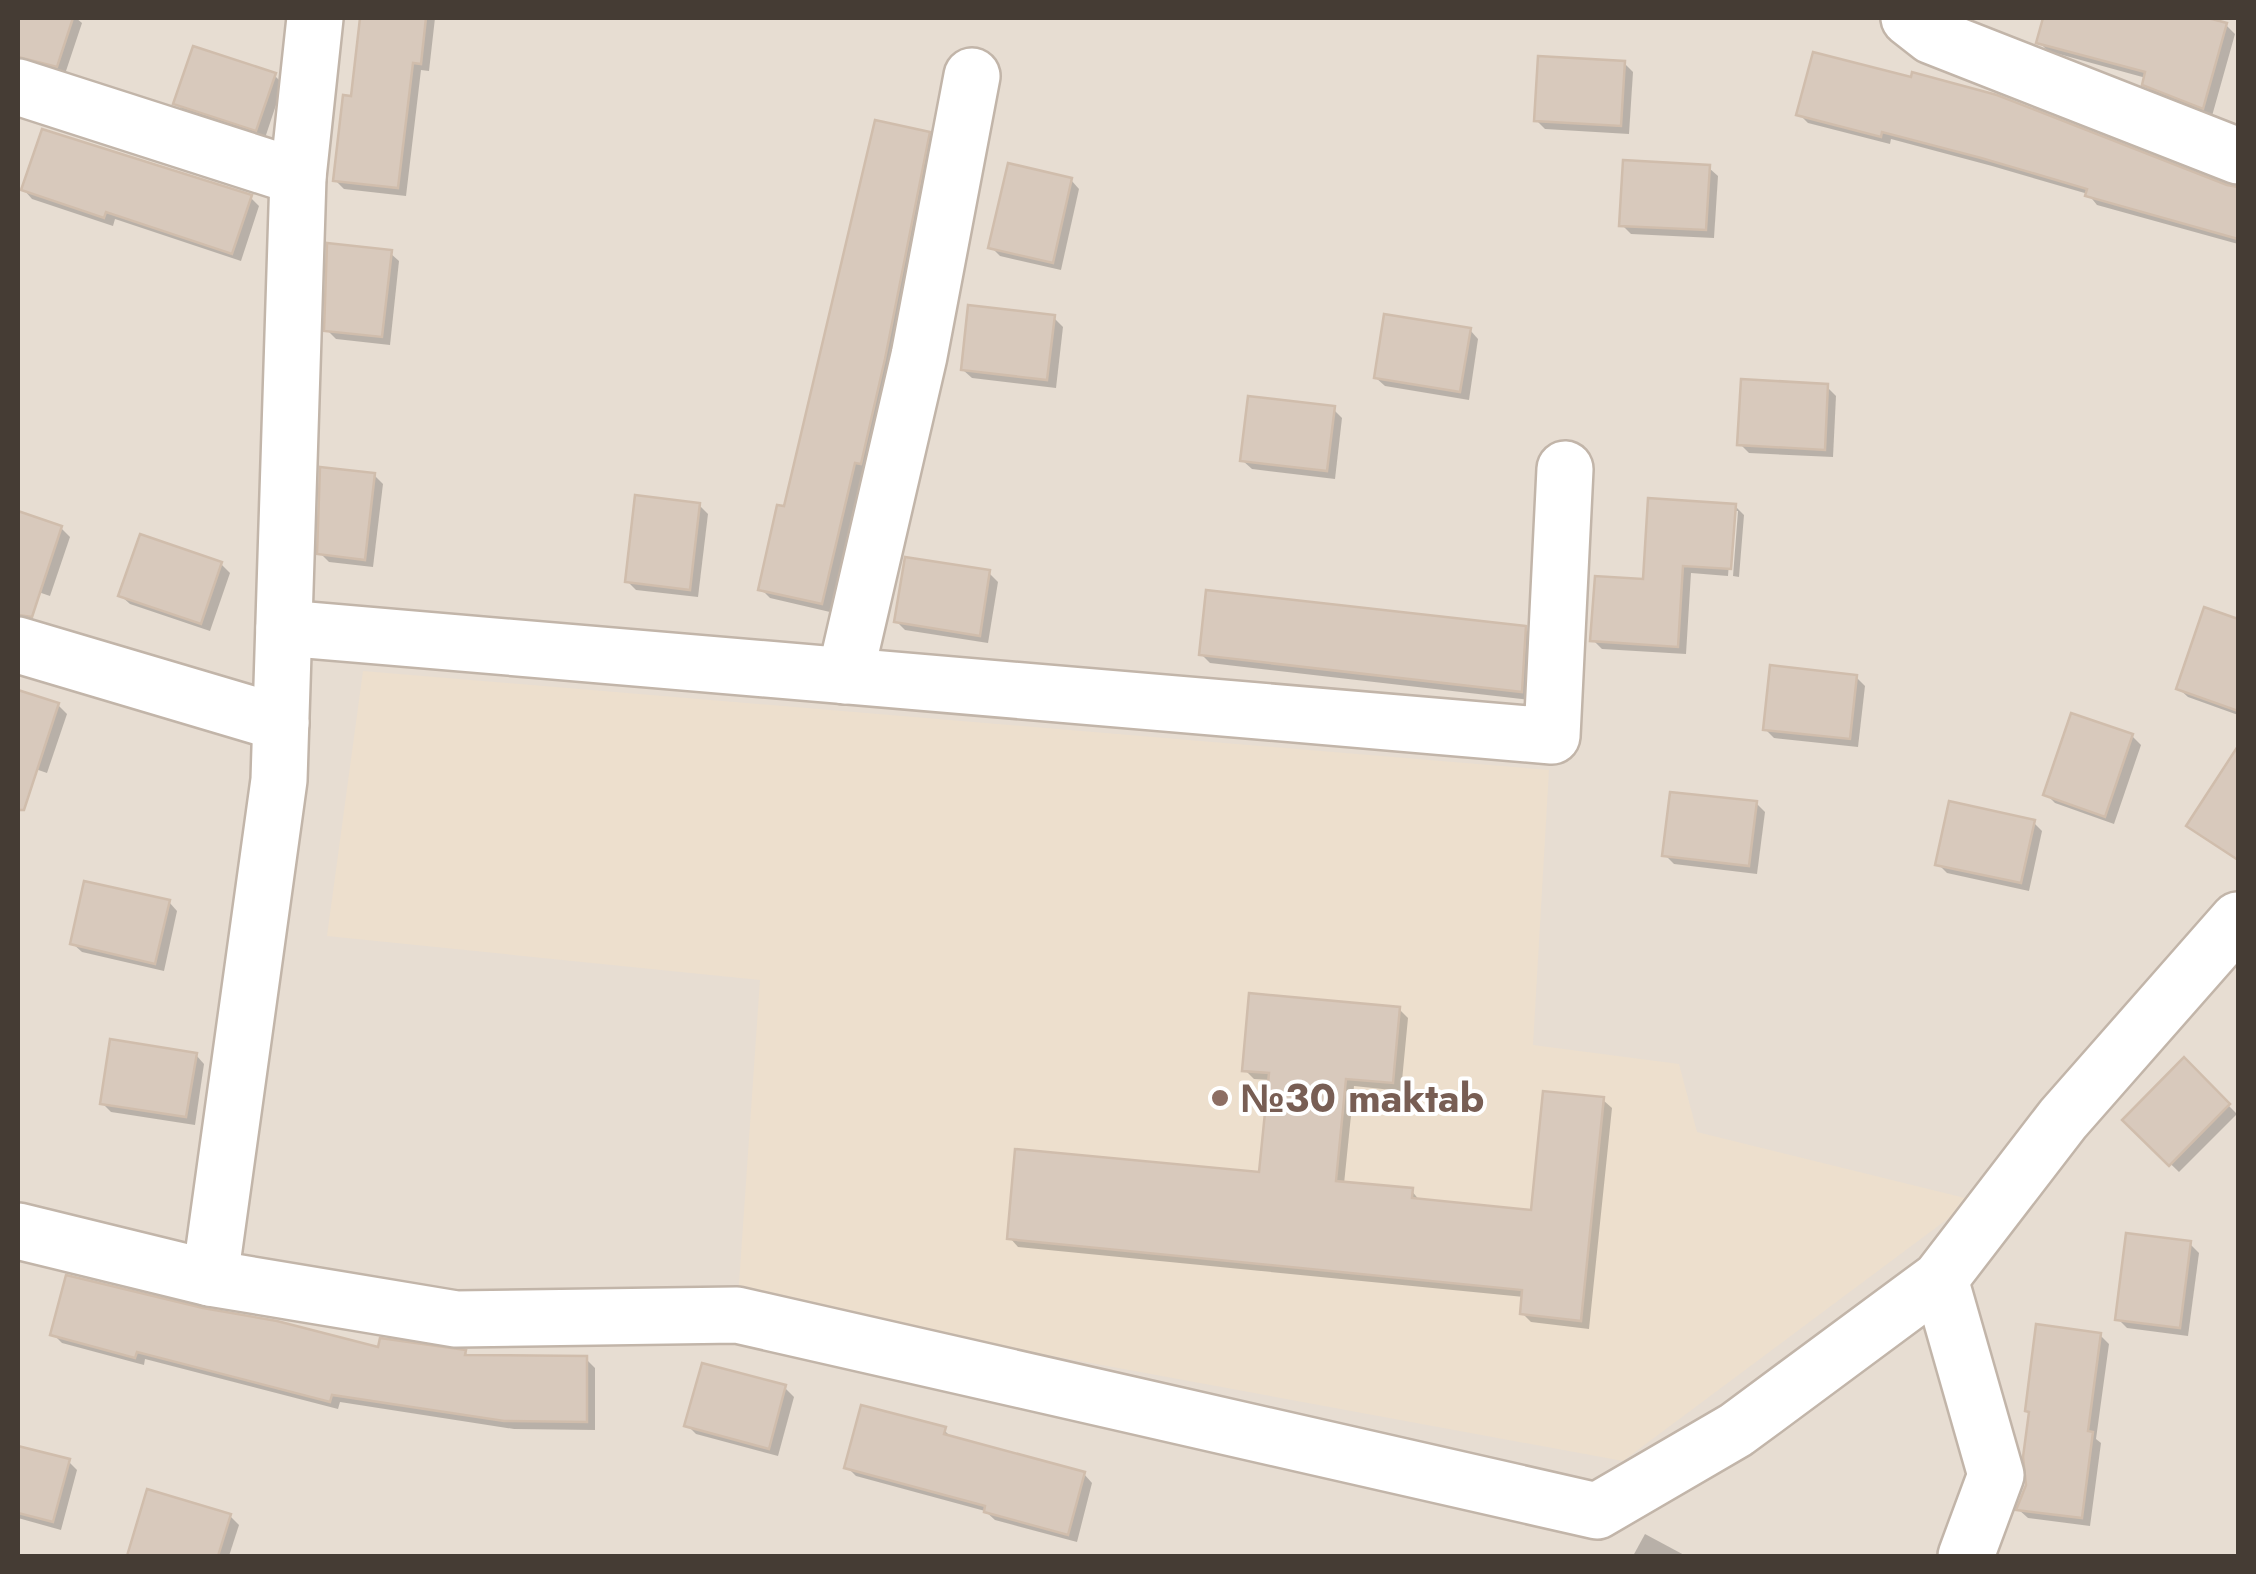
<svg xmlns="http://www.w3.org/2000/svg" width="2256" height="1574" font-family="Jost,sans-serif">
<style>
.residential{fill:#e7ddd2}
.education{fill:#eddfcd}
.shadow{fill:#0003}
.building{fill:#d8c9bc;stroke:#d0bdac;stroke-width:2.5}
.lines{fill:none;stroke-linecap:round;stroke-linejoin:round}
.minor-casing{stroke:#c2b5a9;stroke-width:60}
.minor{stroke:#fff;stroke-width:55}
.education-dot{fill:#8d6e63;stroke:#fff;stroke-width:4}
.labels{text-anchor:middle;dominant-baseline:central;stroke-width:8;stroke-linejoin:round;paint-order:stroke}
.education-label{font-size:40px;font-weight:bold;fill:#785e54;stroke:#fff;text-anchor:start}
</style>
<rect width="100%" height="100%" fill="#f3ece4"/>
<rect class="residential" x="18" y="18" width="2220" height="1538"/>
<path class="education" d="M 363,671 L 1549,770 L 1533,1045 L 1679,1064 L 1697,1132 L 1973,1200 L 1623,1461 L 738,1298 L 760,980 L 327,936 Z"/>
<g class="shadow">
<path d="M 18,18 L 76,18 L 82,23 L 65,74 L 18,67 Z"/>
<path d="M 362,18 L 435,18 L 429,71 L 421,70 L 406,196 L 344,189 L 335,180 L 353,98 Z"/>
<path d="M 2045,18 L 2199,18 L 2226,25 L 2235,34 L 2212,116 L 2154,93 L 2145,84 L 2146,78 L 2048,51 L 2039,42 Z"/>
<path d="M 1624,63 L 1633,72 L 1629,134 L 1545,129 L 1536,120 Z"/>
<path d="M 274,75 L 283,84 L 265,138 L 185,112 L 176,103 Z"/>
<path d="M 1799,114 L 2238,189 L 2238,244 L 2097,205 L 2088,194 L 1992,166 L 1891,139 L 1890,144 L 1808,123 Z"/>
<path d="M 928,135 L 937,144 L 869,471 L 863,470 L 830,612 L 770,598 L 761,589 L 786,509 Z"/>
<path d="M 1709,168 L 1718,176 L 1714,238 L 1631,234 L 1622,225 Z"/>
<path d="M 1071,180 L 1079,189 L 1061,270 L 1000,256 L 991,247 Z"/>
<path d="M 24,190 L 250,197 L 259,206 L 241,261 L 115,219 L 113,226 L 32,199 Z"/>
<path d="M 390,253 L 399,261 L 390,345 L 336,339 L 327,330 Z"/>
<path d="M 1054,318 L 1063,327 L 1056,388 L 972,378 L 963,370 Z"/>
<path d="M 1470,330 L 1478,339 L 1469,400 L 1385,386 L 1376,378 Z"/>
<path d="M 1827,387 L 1836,396 L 1833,457 L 1749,453 L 1740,444 Z"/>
<path d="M 1333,409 L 1342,418 L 1335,479 L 1252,469 L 1243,461 Z"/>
<path d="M 374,475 L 383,484 L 373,567 L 329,562 L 320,553 Z"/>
<path d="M 699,505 L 708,514 L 698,597 L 636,590 L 627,581 Z"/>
<path d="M 1735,506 L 1744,515 L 1739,577 L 1733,576 L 1738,511 L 1733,511 L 1728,576 L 1691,573 L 1686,654 L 1602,649 L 1593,640 L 1645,581 Z"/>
<path d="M 18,514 L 61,528 L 70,537 L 50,596 L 18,585 Z"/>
<path d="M 221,564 L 230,573 L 210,631 L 130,604 L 121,596 Z"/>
<path d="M 989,573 L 998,582 L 988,643 L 905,630 L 896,621 Z"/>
<path d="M 2206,610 L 2238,621 L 2238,715 L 2188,697 L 2179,689 Z"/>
<path d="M 1525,629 L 1534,638 L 1530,700 L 1210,663 L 1201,654 Z"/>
<path d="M 1856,677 L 1865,686 L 1858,747 L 1774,738 L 1765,729 Z"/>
<path d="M 18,692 L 58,705 L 67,714 L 47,773 L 18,763 Z"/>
<path d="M 2132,736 L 2141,745 L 2114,824 L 2055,803 L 2046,794 Z"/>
<path d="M 2235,757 L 2238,759 L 2238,861 L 2190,826 Z"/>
<path d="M 1756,803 L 1765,812 L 1757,874 L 1674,864 L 1665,855 Z"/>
<path d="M 2033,822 L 2042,831 L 2029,891 L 1947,873 L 1938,864 Z"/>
<path d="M 169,902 L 177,911 L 164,971 L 82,952 L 73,944 Z"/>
<path d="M 1399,1009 L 1408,1018 L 1401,1091 L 1354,1086 L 1344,1184 L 1411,1190 L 1420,1201 L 1533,1213 L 1603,1100 L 1612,1108 L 1589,1329 L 1531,1322 L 1522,1313 L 1524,1297 L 1018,1247 L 1010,1238 L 1262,1175 L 1271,1080 L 1254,1079 L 1245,1070 Z"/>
<path d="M 196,1055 L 204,1064 L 195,1125 L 111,1112 L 102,1103 Z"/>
<path d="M 2184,1061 L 2237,1114 L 2179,1172 L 2125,1120 Z"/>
<path d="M 2190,1244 L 2199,1253 L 2188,1336 L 2127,1328 L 2118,1319 Z"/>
<path d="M 53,1334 L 465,1352 L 470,1358 L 586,1359 L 595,1368 L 595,1430 L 514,1429 L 340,1402 L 338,1409 L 145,1359 L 144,1365 L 62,1343 Z"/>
<path d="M 2100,1335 L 2109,1344 L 2096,1439 L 2101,1443 L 2090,1526 L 2028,1518 L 2019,1510 L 2028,1485 L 2031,1414 L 2027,1410 Z"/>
<path d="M 785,1388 L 794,1397 L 778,1456 L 696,1434 L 687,1425 Z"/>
<path d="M 944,1430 L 954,1440 L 1084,1474 L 1092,1483 L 1077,1542 L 995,1520 L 985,1511 L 856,1476 L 847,1467 Z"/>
<path d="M 18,1448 L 68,1461 L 77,1470 L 61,1530 L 18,1518 Z"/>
<path d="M 230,1516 L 239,1525 L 229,1556 L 136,1556 L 131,1551 Z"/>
<path d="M 1645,1534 L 1686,1556 L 1633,1556 Z"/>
</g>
<g class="building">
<path d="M 18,18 L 73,18 L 57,67 L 18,57 Z"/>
<path d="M 360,18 L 426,18 L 421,64 L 413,63 L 398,188 L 333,181 L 343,95 L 351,96 Z"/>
<path d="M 2043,18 L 2208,18 L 2227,23 L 2203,109 L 2142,85 L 2145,72 L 2036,43 Z"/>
<path d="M 193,46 L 276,73 L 256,131 L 173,104 Z"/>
<path d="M 1813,52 L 1911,77 L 1912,72 L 1997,95 L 2227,185 L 2238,187 L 2238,239 L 2085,196 L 2087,189 L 1981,158 L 1882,132 L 1881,137 L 1796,115 Z"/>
<path d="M 1538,56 L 1625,61 L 1621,126 L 1534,121 Z"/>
<path d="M 875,120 L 930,132 L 885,359 L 861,464 L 855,463 L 822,604 L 758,590 L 777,505 L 784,506 Z"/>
<path d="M 42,129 L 252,195 L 232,254 L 106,212 L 104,218 L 21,190 Z"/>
<path d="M 1623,160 L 1710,165 L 1706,230 L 1619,226 Z"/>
<path d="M 1008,163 L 1072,178 L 1053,263 L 988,248 Z"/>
<path d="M 327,243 L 392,250 L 382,337 L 324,331 Z"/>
<path d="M 968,305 L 1055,315 L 1047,380 L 961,370 Z"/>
<path d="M 1384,314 L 1471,328 L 1460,392 L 1374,378 Z"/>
<path d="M 1741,379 L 1828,384 L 1825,450 L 1737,445 Z"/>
<path d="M 1248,396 L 1335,406 L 1327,471 L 1240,461 Z"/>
<path d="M 320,467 L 375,473 L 365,560 L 317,554 Z"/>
<path d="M 635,495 L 700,503 L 690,590 L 625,582 Z"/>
<path d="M 1648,498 L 1736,504 L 1731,569 L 1683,566 L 1678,647 L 1590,641 L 1595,576 L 1643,579 Z"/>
<path d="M 18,511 L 62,526 L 32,617 L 18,615 Z"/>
<path d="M 140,534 L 222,562 L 201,624 L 118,596 Z"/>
<path d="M 905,557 L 990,570 L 980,636 L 894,622 Z"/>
<path d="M 1206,590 L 1526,626 L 1522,692 L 1199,655 Z"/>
<path d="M 2204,607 L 2238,619 L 2238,711 L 2176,689 Z"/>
<path d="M 1770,665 L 1857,675 L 1850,739 L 1763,730 Z"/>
<path d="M 18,690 L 59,703 L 24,810 L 18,810 Z"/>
<path d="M 2071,713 L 2133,734 L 2105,817 L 2043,795 Z"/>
<path d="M 2238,746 L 2238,860 L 2186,826 Z"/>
<path d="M 1670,792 L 1757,801 L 1749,866 L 1662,856 Z"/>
<path d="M 1949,801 L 2035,820 L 2021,883 L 1935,865 Z"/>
<path d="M 84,881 L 170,900 L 155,964 L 70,944 Z"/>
<path d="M 1249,993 L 1400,1007 L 1393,1083 L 1346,1079 L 1336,1181 L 1413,1188 L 1412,1198 L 1531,1210 L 1543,1091 L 1604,1097 L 1581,1321 L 1520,1314 L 1522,1290 L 1007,1239 L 1015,1149 L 1259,1172 L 1269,1073 L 1242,1071 Z"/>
<path d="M 110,1039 L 197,1053 L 186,1117 L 100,1104 Z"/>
<path d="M 2184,1057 L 2230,1104 L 2169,1166 L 2122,1120 Z"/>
<path d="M 2126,1233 L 2191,1241 L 2180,1328 L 2115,1320 Z"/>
<path d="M 66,1275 L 203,1308 L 277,1321 L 378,1347 L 380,1338 L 466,1350 L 465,1355 L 587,1356 L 587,1422 L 504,1421 L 332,1395 L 330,1402 L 137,1352 L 135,1358 L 50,1335 Z"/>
<path d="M 2036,1324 L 2101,1333 L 2088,1431 L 2093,1432 L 2082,1518 L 2016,1510 L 2026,1485 L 2023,1457 L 2029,1412 L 2025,1411 Z"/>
<path d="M 702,1363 L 786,1385 L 769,1449 L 684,1426 Z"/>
<path d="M 861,1405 L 946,1427 L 944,1434 L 1085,1472 L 1068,1535 L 984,1512 L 985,1506 L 844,1468 Z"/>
<path d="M 18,1446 L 70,1459 L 53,1522 L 18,1513 Z"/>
<path d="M 147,1489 L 231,1514 L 218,1556 L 127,1556 Z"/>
</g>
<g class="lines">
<g class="minor-casing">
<g id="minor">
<path d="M 1909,18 L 1932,36 L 2238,156"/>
<path d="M 18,87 L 298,177"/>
<path d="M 284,628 L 1552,736 L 1565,469"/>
<path d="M 18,645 L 281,723"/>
<path d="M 845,676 L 919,356 L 972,76"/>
<path d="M 18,1231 L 210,1278 L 456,1319 L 737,1315 L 1597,1511 L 1736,1430 L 1940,1279 L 2063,1119 L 2238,920"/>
<path d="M 210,1278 L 279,780 L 298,177 L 315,18"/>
<path d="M 1940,1279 L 1996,1475 L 1966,1556"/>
</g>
</g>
<use href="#minor" class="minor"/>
</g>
<circle class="education-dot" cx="1220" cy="1098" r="10"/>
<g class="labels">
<g class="education-label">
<text x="1240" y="1098">№30 maktab</text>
</g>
</g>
<rect width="2256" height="1574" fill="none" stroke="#453c34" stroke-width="40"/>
</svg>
